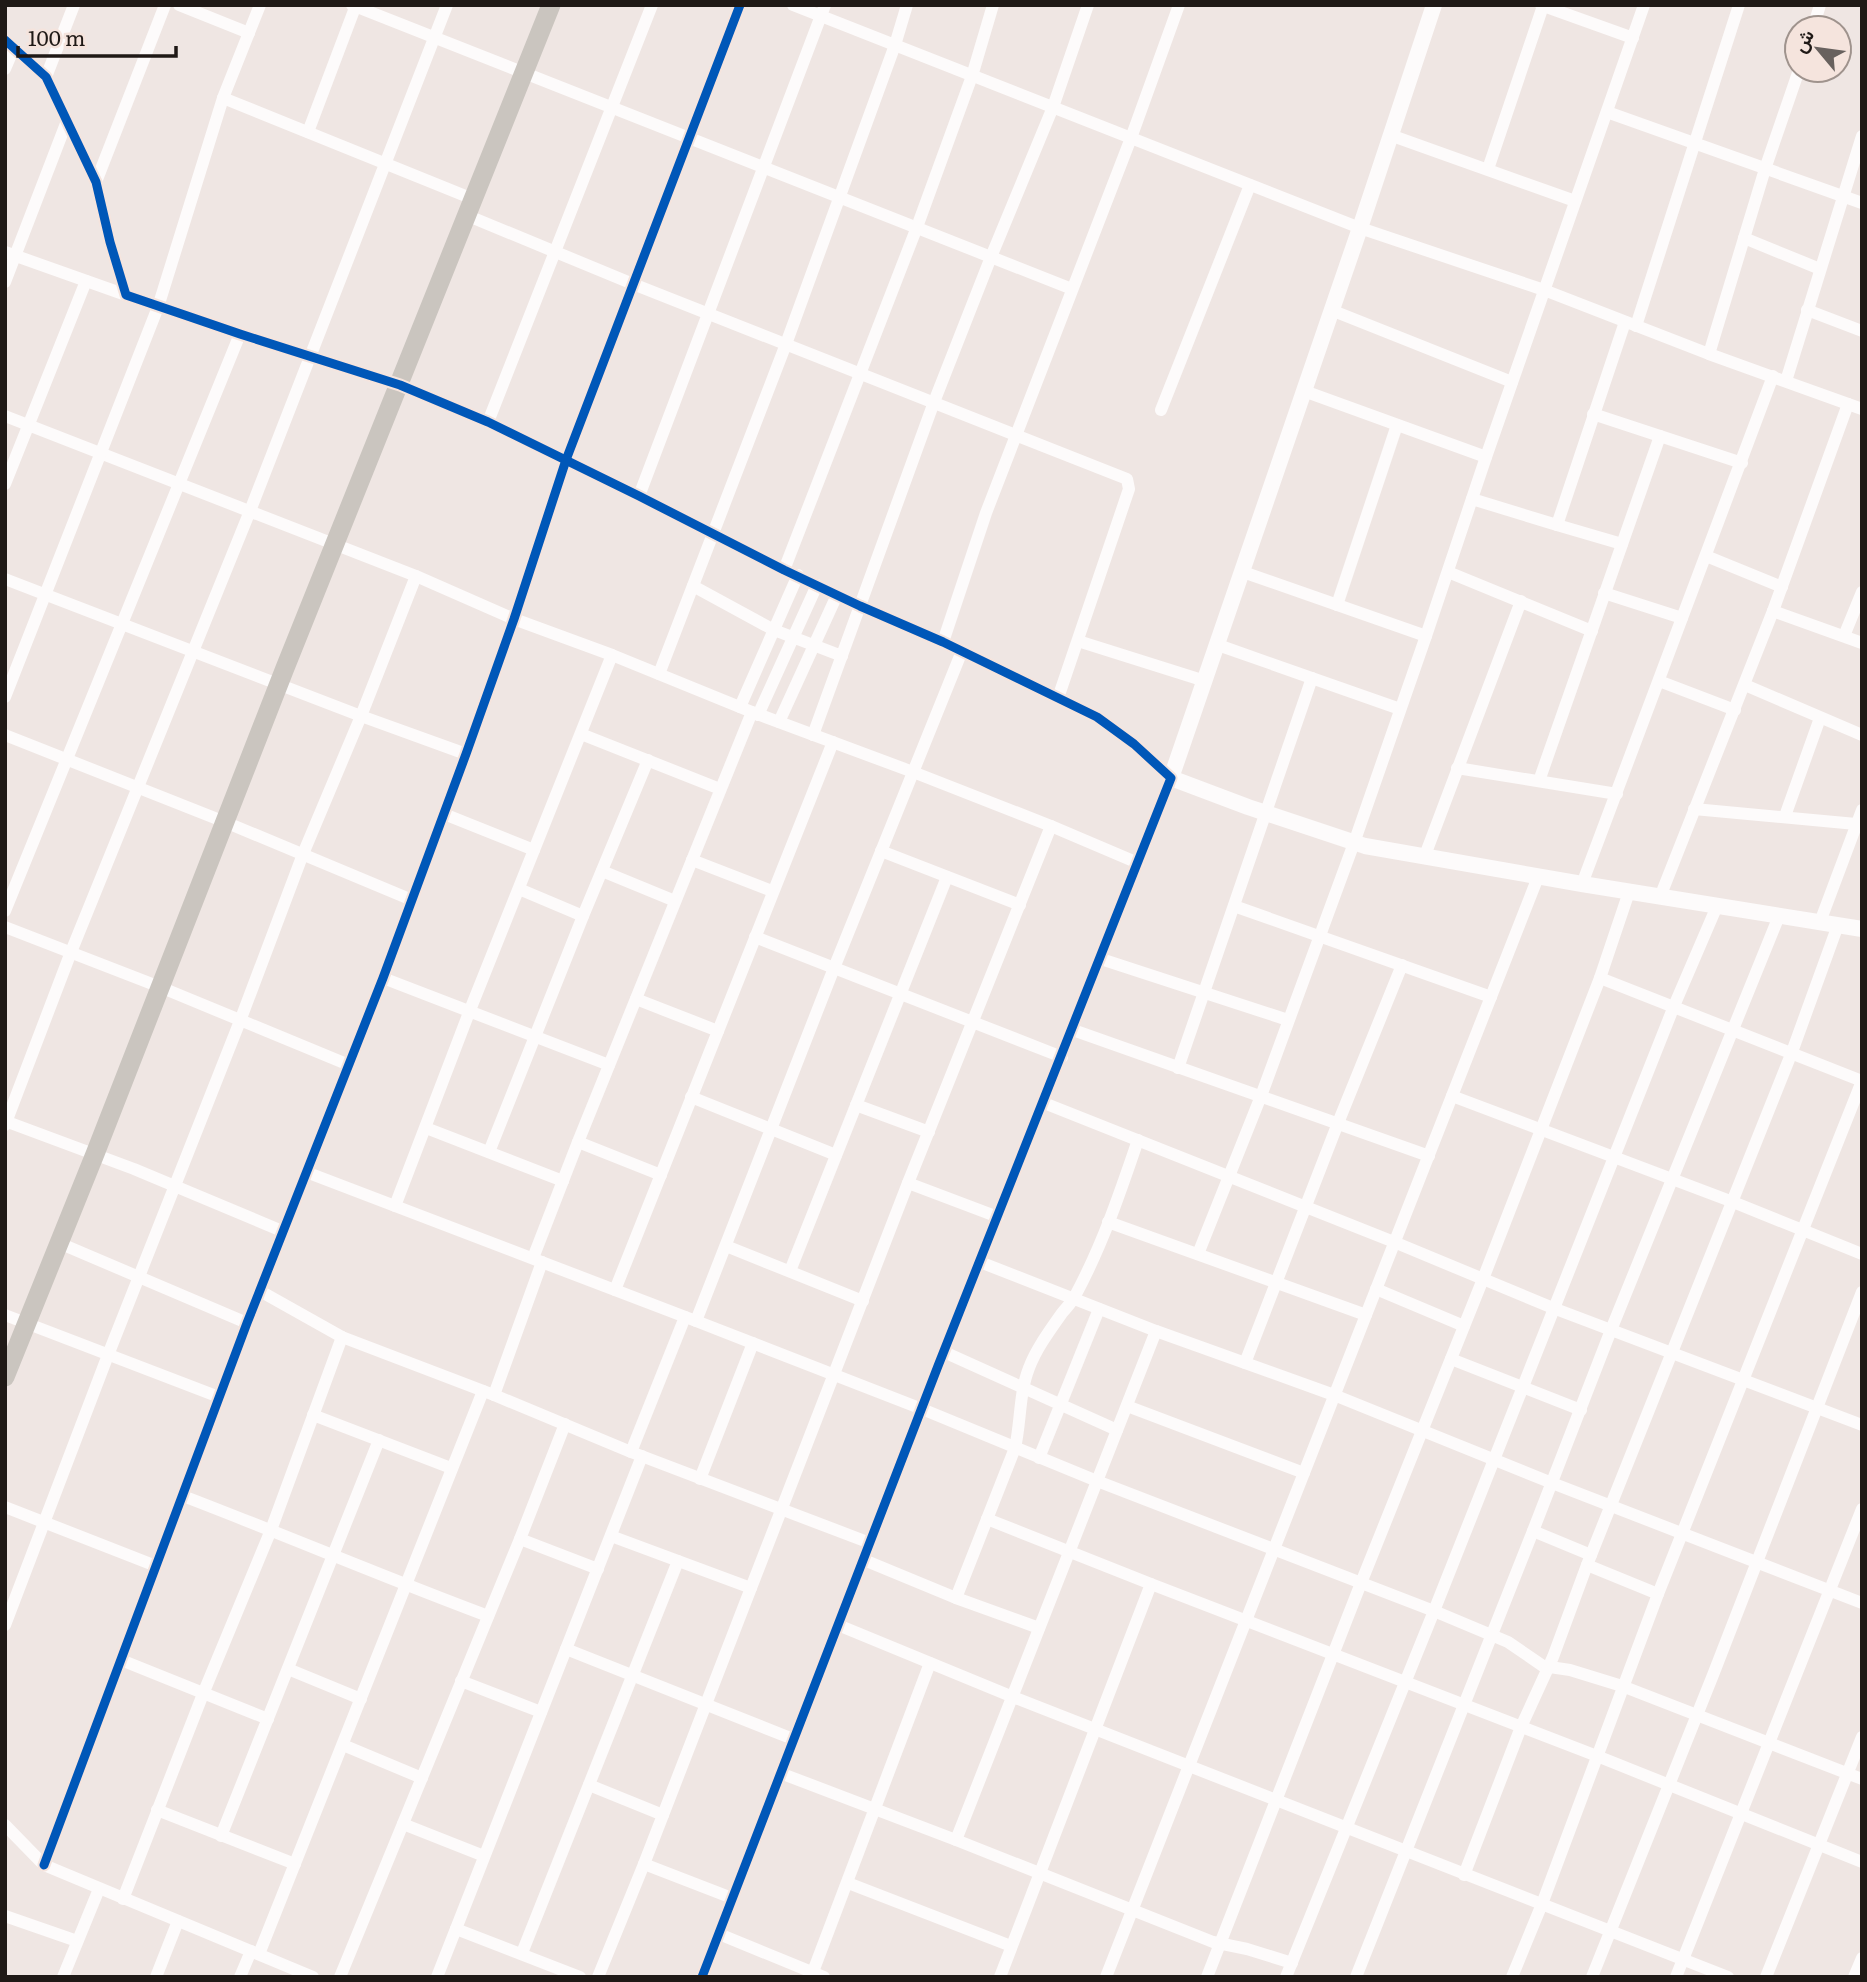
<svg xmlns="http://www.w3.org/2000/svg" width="1867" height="1982" font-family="Literata,Vazirmatn,serif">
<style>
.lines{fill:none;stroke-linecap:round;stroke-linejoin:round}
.minor{stroke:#fdfbfb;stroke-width:12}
.tertiary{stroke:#fdfbfb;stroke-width:16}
.primary{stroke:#cac5bf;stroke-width:19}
.cycleway-casing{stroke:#f5e4dd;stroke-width:13}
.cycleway{stroke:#0057b8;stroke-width:9}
</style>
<rect width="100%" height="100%" fill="#efe6e3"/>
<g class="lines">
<g class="minor">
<path d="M 179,5 L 249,33"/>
<path d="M 352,5 L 1072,289"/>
<path d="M 793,5 L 1360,228 L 1544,290 L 1709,354 L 1862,409"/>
<path d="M 1541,5 L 1633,38"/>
<path d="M 1813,28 L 1820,5"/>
<path d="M 5,40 L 46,77 L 96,182 L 110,242 L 126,295 L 240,334 L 400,385 L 488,422 L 639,496 L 784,570 L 860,606 L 943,642 L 1097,717 L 1134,744 L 1171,778 L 938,1366 L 702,1977"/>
<path d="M 5,69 L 14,48"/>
<path d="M 46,77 L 74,5"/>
<path d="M 223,98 L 473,199"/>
<path d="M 1607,112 L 1862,203"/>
<path d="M 308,132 L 356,5"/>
<path d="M 1390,135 L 1575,201"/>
<path d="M 1488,169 L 1543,6"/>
<path d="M 96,182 L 165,5"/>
<path d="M 466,215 L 633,284 L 1127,479 L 1129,489 L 1058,698"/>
<path d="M 1744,238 L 1820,269"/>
<path d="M 5,252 L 126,295"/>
<path d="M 5,282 L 67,121"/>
<path d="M 1331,310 L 1512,382"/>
<path d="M 1807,310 L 1862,331"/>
<path d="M 1636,326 L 1739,5"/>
<path d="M 1709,354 L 1765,169 L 1799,70"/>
<path d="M 1786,381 L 1862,136"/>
<path d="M 1304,391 L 1486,457"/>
<path d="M 1161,410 L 1250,185"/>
<path d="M 1593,414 L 1742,463"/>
<path d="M 5,416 L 416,576 L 514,619 L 612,655 L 752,712 L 913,772 L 1051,826 L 1138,863"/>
<path d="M 488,422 L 652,5"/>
<path d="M 5,484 L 86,281"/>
<path d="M 639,496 L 825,5"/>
<path d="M 1472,499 L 1557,525 L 1625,322"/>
<path d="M 1557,525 L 1622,544"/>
<path d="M 1706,556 L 1782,587"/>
<path d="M 784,570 L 917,227 L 972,76 L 993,5"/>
<path d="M 1243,572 L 1426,636"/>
<path d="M 1448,572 L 1592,631"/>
<path d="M 5,579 L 361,716 L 466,754"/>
<path d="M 693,586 L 774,630 L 842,656"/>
<path d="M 1604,593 L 1682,618"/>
<path d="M 1337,605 L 1397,425"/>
<path d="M 1773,611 L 1862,643"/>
<path d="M 1844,636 L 1862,592"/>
<path d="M 1078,641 L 1205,681"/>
<path d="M 943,642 L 986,513 L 1131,138 L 1179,5"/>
<path d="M 1218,645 L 1400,709"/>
<path d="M 659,674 L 786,344 L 895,45 L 907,5"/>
<path d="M 1659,681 L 1735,710"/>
<path d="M 1745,685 L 1862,735"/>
<path d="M 5,697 L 158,307 L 223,98 L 260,5"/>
<path d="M 740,707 L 798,575"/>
<path d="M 758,715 L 817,585"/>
<path d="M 779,722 L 837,595"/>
<path d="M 581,734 L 720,789"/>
<path d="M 5,735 L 225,822 L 412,900"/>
<path d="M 813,735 L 934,402 L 991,257 L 1053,107 L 1088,5"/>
<path d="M 1457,768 L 1617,794"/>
<path d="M 1539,781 L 1660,436"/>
<path d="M 1694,809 L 1856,824"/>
<path d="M 444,814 L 534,850"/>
<path d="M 1785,816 L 1820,718"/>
<path d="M 881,851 L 1020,905"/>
<path d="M 1424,858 L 1521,601"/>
<path d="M 692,860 L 772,891"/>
<path d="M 602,871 L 675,901"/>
<path d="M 1582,884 L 1773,376"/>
<path d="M 519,889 L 583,916"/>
<path d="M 1660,897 L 1773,611 L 1848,404"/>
<path d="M 1234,906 L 1491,997"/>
<path d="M 5,911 L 240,334"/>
<path d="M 1820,922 L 1862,810"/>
<path d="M 5,927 L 160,987 L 349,1065"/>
<path d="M 755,937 L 1062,1057"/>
<path d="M 1101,959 L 1288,1020"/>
<path d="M 383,978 L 609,1065"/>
<path d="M 1600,978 L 1862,1081"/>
<path d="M 636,999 L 718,1031"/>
<path d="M 1073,1030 L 1429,1156"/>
<path d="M 1178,1068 L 1312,678"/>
<path d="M 1452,1096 L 1733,1202 L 1862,1254"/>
<path d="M 691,1097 L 836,1155"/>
<path d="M 1044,1103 L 1394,1242 L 1553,1308 L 1862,1425"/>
<path d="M 856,1105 L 929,1132"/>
<path d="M 5,1121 L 134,1169 L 282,1231"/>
<path d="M 5,1125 L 71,952 L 250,511 L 447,5"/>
<path d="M 426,1128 L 563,1181"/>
<path d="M 578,1142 L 661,1175"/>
<path d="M 489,1152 L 583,916 L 648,760"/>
<path d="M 306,1172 L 696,1321 L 922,1409 L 1097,1481 L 1434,1611 L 1508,1642 L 1543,1666 L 1570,1670 L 1622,1686 L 1862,1779"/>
<path d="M 908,1183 L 998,1217"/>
<path d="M 395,1206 L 470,1010 L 612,655"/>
<path d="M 1108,1222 L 1366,1315"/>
<path d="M 59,1243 L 247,1323"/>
<path d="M 726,1246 L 863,1301"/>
<path d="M 1198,1254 L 1261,1096 L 1354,843 L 1426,636 L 1486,457 L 1644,5"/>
<path d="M 533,1258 L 578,1142 L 752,712"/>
<path d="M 980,1262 L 1156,1331 L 1334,1395 L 1552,1483 L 1862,1603"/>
<path d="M 790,1271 L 947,877"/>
<path d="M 1376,1289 L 1464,1326"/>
<path d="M 615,1290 L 833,742"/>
<path d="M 260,1291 L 342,1337 L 494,1395 L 631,1452 L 870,1543"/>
<path d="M 5,1315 L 219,1397"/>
<path d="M 696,1321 L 834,968 L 962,651"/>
<path d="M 944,1352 L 1117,1430"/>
<path d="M 1451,1359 L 1581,1410"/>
<path d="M 1245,1363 L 1338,1123 L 1402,965"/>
<path d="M 494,1395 L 542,1262"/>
<path d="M 1127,1406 L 1304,1473"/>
<path d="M 313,1415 L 451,1468"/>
<path d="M 631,1452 L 685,1317"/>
<path d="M 1039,1458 L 1099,1309"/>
<path d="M 700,1479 L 753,1343"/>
<path d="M 183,1496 C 285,1535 386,1578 488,1616"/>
<path d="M 5,1507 L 156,1566"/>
<path d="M 987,1519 L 1151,1584 L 1597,1756 L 1862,1862"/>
<path d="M 1533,1531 L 1591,1555"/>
<path d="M 611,1536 L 751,1588"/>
<path d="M 520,1539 L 598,1569"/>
<path d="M 864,1560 L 956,1598 L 1039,1628"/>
<path d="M 1587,1565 L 1658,1594"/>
<path d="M 956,1598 L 1015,1448 C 1021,1422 1019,1393 1029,1368 C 1036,1349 1050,1330 1062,1313 C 1067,1307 1072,1302 1075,1296 C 1102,1246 1120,1193 1138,1140"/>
<path d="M 5,1625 L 108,1355 L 240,1021 L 303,854 L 361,716 L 416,576"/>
<path d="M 838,1625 L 1013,1697 L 1728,1977"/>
<path d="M 566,1649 L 793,1739"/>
<path d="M 121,1660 L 268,1719"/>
<path d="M 288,1669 L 361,1699"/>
<path d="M 461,1681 L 541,1712"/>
<path d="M 343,1745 L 422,1778"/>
<path d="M 780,1773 L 956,1840 L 1213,1942 L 1247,1949 L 1292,1963"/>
<path d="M 589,1785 L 663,1815"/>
<path d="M 157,1810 L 295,1864"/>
<path d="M 403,1824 L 484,1856"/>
<path d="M 5,1825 L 44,1865 L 313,1977"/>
<path d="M 221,1836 L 379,1440"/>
<path d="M 956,1840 L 1156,1331"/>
<path d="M 644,1864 L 732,1898"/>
<path d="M 44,1865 L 247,1323 L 383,978 L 466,754 L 514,619 L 566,460 L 740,5"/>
<path d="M 1464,1875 L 1521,1727 L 1553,1657 L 1587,1565 L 1792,1052 L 1838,925"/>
<path d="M 848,1883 L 1011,1946"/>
<path d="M 123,1899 L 203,1694 L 271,1530 L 342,1337"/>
<path d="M 5,1916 L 77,1941"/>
<path d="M 456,1929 L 580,1977"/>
<path d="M 719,1934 L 824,1977"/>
<path d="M 522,1953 L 678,1561"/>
<path d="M 259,1954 L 483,1391"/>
<path d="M 63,1977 L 99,1889"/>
<path d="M 156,1977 L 178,1921"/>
<path d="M 240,1977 L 251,1951"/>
<path d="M 340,1977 L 520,1539 L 565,1424"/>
<path d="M 437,1977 L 642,1456"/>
<path d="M 598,1977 L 644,1864 L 908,1183 L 1051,826"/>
<path d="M 811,1977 L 930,1663"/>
<path d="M 1000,1977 L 1151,1584"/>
<path d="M 1106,1977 L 1538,877"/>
<path d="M 1207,1977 L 1361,1583 L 1483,1279 L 1600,978 L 1629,892"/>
<path d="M 1286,1977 L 1434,1611 L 1674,1006 L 1717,906"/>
<path d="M 1356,1977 L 1533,1531 L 1611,1330 L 1779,916"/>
<path d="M 1512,1977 L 1542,1904 L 1658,1594 L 1862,1081"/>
<path d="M 1592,1977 L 1713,1675 L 1862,1292"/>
<path d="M 1676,1977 L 1862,1509"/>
<path d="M 1766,1977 L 1862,1737"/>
<path d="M 1854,1977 L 1862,1958"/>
</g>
<path class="tertiary" d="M 1434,5 L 1360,228 L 1171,778 L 1248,807 L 1365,846 L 1582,884 L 1862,929"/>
<path class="primary" d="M 5,1377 L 95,1154 L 285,668 L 551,5"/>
<g class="cycleway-casing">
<g id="cycleway">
<path d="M 5,40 L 46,77 L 96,182 L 110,242 L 126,295 L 240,334 L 400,385 L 488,422 L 639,496 L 784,570 L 860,606 L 943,642 L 1097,717 L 1134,744 L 1171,778 L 938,1366 L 702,1977"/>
<path d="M 44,1865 L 247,1323 L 383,978 L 466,754 L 514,619 L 566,460 L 740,5"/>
</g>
</g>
<use href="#cycleway" class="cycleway"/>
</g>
<rect width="1867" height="1982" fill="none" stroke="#1f1916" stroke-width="14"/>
<g transform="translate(1818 49) rotate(299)"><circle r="33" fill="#f5e4dd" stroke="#9f938d" stroke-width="2"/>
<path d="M0-5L12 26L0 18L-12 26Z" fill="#68615e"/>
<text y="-10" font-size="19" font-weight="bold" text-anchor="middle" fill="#1f1916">ش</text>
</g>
<path d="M18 46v10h158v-10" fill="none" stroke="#1f1916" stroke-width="3.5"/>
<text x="28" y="46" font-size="21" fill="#1f1916" stroke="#f5e4dd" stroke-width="5" paint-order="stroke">100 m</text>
</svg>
